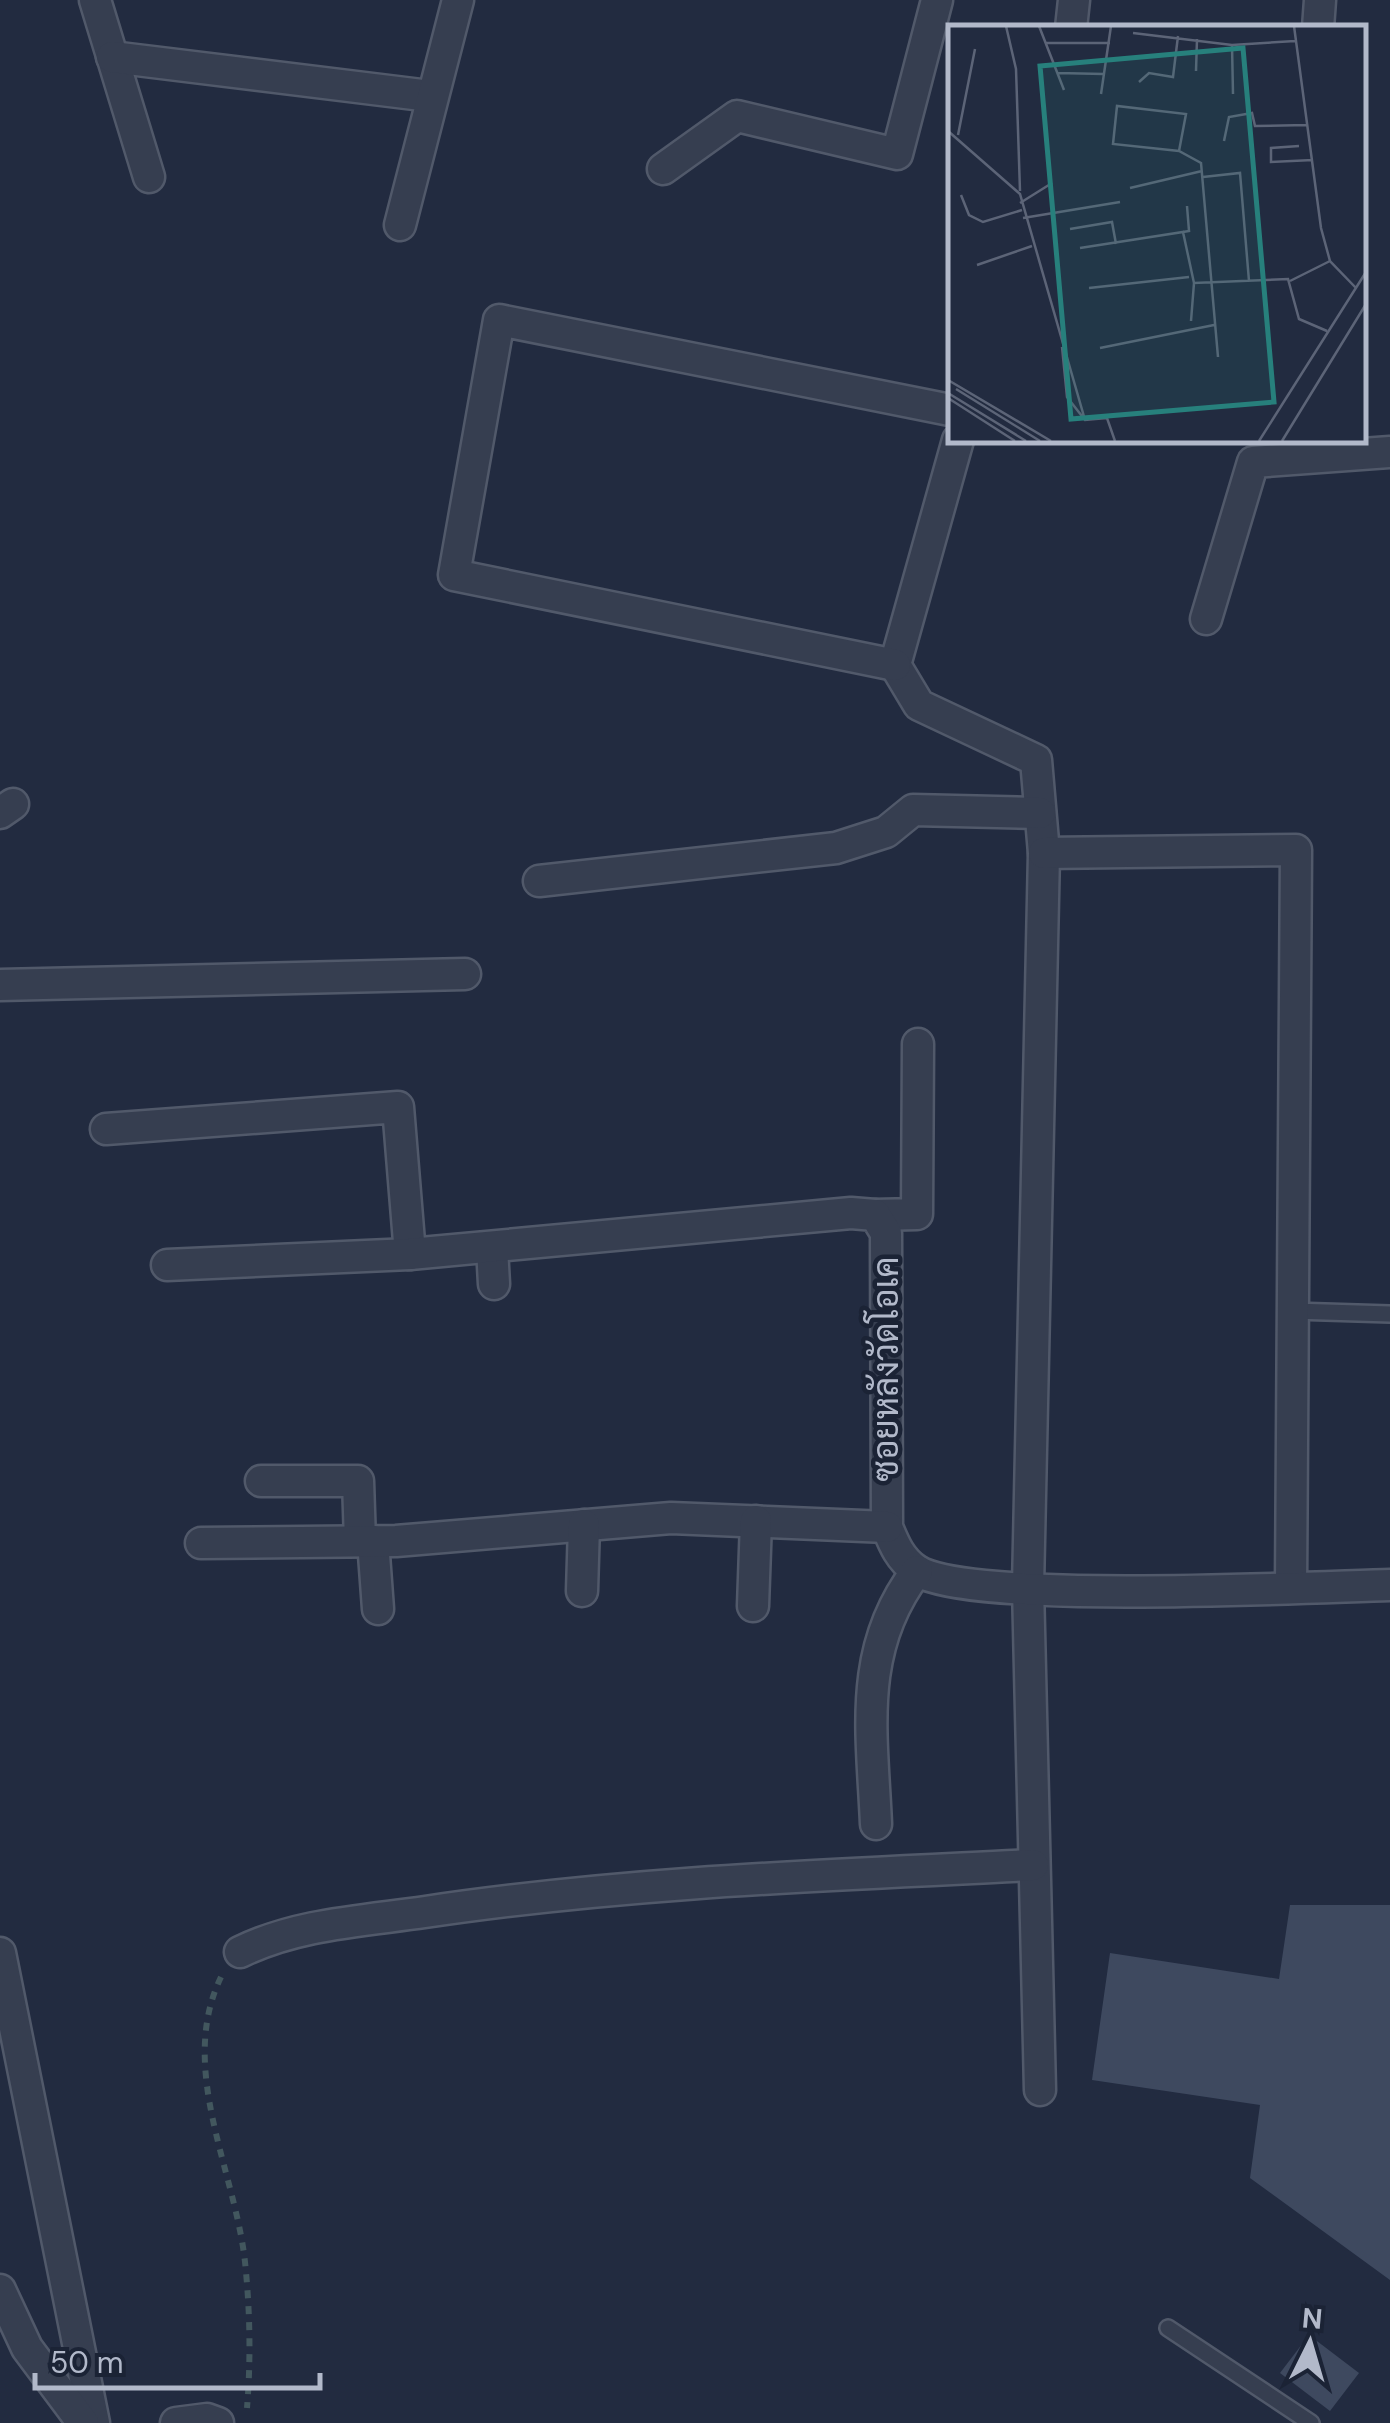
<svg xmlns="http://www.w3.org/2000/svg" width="1390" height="2423" font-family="'DM Sans',Sarabun,sans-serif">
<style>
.building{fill:#3e495f}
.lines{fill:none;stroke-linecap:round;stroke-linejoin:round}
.service-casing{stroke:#51596a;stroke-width:20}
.minor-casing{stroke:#51596a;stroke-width:35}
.path{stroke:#42575e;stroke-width:6;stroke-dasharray:8 8;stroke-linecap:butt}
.service{stroke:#363e50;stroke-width:15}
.minor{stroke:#363e50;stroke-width:30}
.labels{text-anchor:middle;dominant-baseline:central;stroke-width:9;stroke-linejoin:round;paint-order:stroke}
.street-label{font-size:35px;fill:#b2b9ca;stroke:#1b2335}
.inset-road{fill:none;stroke:#5c6477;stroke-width:2.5}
.view{fill:#27807c;fill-opacity:0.15;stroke:#27807c;stroke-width:5}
.inset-edge{fill:none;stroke:#b2b9ca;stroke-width:5}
</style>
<rect width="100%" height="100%" fill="#222b40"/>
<g class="building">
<path d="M 1290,1905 L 1390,1905 L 1390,2280 L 1250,2178 L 1260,2105 L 1092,2080 L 1110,1953 L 1279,1979 Z"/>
<path d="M 1309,2335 L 1359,2373 L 1330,2411 L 1280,2373 Z"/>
</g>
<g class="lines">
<g class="service-casing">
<g id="service">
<path d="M 1293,1311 L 1390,1314"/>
<path d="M 1168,2328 L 1311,2423"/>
</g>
</g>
<g class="minor-casing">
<g id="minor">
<path d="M 95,0 L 149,177"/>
<path d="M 1071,28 L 1074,0"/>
<path d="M 1318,28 L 1320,0"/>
<path d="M 112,57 L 430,96"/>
<path d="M 663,169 L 737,116 L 897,154 L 937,0"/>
<path d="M 400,225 L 458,0"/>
<path d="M 958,440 L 895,665 L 919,705 L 1036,760 L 1044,853 L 1028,1587 L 1040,2090"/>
<path d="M 1206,619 L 1253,462 L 1390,452"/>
<path d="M 895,665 L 454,575 L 499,320 L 950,410"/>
<path d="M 0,813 L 13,804"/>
<path d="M 1044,853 L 1296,850 L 1291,1587"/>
<path d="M 539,881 L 836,848 L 886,832 L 913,810 L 1040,813"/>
<path d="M 0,985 L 465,974"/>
<path d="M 106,1129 L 398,1107 L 410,1254"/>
<path d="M 875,1215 L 917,1214 L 918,1044"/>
<path d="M 492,1248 L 494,1284"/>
<path d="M 167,1265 L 410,1254 L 851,1213 L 875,1215 L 886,1233 L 887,1527 C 894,1544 900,1559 916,1570 C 968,1605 1310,1587 1390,1585"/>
<path d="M 261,1481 L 358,1481 L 360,1541"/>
<path d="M 373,1541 L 378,1609"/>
<path d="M 201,1543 L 396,1541 L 671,1518 L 887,1527"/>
<path d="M 582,1591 L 584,1525"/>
<path d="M 753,1606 L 756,1521"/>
<path d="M 876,1824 C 872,1732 857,1649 917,1571"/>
<path d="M 240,1952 C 297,1924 362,1921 425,1912 C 626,1882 830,1875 1033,1865"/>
<path d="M 0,1953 L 94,2423"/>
<path d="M 0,2290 L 27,2348 L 83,2423"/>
<path d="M 176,2423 L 207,2419 L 218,2423"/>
</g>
</g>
<path class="path" d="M 221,1977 C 177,2068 235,2170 245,2262 C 250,2310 251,2359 247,2408"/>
<use href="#service" class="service"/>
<use href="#minor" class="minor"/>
</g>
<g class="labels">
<g class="street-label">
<text transform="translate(886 1369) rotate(-90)">ซอยหลังวัดโอเค</text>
</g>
</g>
<g transform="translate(948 25)">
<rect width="418" height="418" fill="#222b40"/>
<path class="inset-road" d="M 58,1 L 68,44 L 72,166M 91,1 L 116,65M 346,1 L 373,203 L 382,236 L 408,263M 185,8 L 284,20 L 347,16M 97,18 L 162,18M 284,20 L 285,69M 248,46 L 249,14M 109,48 L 156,49M 191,57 L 201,48 L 225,52 L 230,11M 153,69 L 163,1M 0,106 L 72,169 L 137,395M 10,110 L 27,24M 276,116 L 281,92 L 304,88 L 307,101 L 359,100M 351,121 L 323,123 L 323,137 L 365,135M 231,126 L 238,89 L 169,81 L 165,119 L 231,126 L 253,138 L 270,332M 255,152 L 292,148 L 301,256M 182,163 L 254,146M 13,170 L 21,190 L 35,197 L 74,185M 72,178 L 104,158M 75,193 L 172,177M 122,204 L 164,197 L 168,219M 235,207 L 241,206 L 239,181M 132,223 L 235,207 L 246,258 L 340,254 L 351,294 L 379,306M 29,240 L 84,221M 342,256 L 382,236M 141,263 L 241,252M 243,296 L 246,258M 114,322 L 119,372 L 137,395 L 159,393 L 167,416M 152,323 L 266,300M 0,355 L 103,416M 8,364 L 92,416M 0,368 L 78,416M 0,373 L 67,416M 311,416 L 418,247M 334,416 L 418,279"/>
<path class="view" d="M 295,23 L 326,377 L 123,394 L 92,41 Z"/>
<rect width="418" height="418" class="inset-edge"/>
</g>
<g transform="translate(1310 2343) rotate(5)" stroke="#1b2335" stroke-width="8" paint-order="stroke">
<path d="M0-8L18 38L0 25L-18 38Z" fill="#b2b9ca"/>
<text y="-15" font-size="28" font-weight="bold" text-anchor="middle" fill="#b2b9ca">N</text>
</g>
<path d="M35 2373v15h285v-15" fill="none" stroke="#b2b9ca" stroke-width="5"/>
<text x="50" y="2373" font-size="30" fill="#b2b9ca" stroke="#1b2335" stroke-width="8" paint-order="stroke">50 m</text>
</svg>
